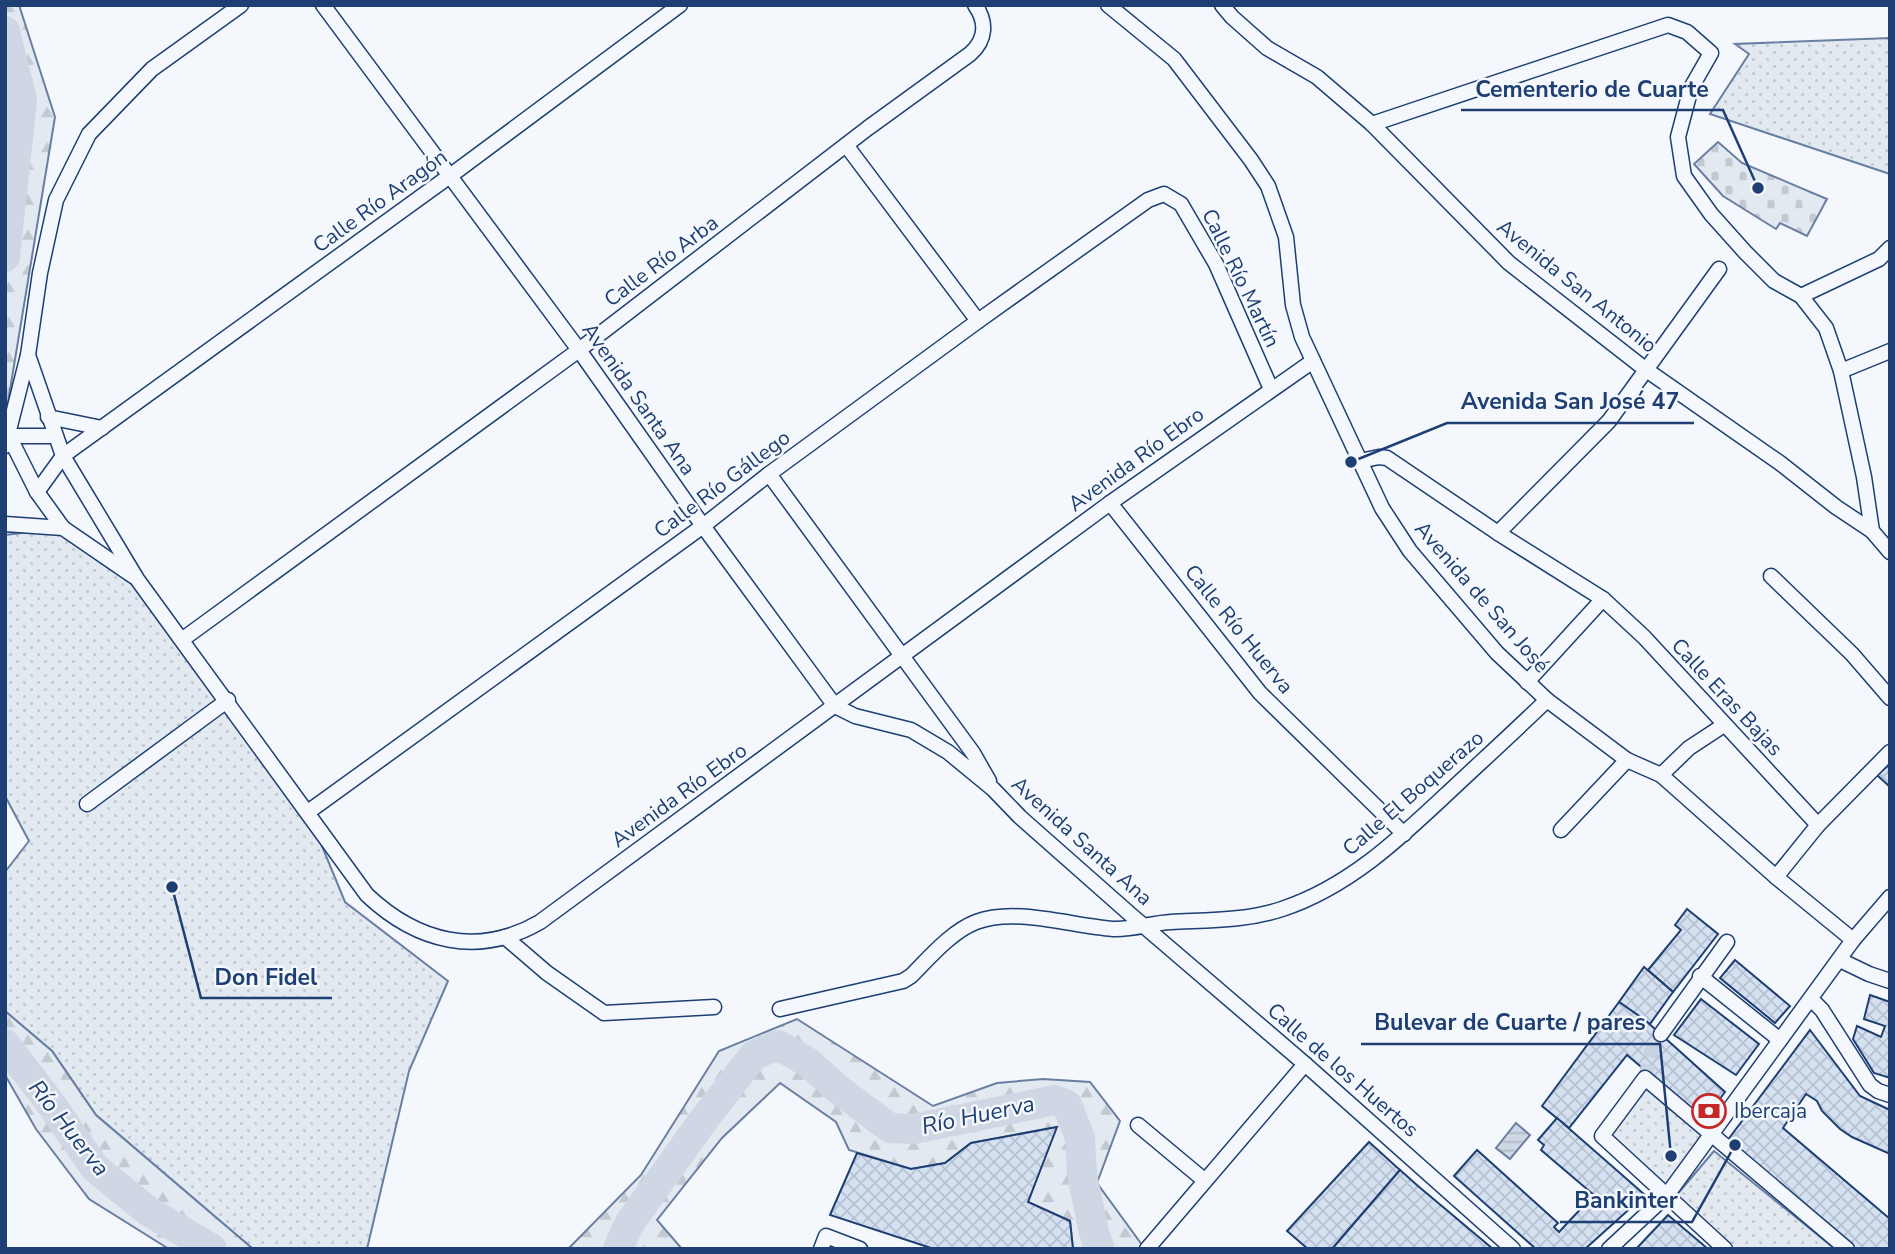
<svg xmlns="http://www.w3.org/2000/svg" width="1895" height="1254" font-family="'Nunito Sans',sans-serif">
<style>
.grass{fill:url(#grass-dots);stroke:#687fa3;stroke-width:2}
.forest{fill:url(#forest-firs);stroke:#687fa3;stroke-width:2}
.cemetery{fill:url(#cemetery-stones);stroke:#687fa3;stroke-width:2}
.water{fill:url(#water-rules);stroke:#687fa3;stroke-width:2}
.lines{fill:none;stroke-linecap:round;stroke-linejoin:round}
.river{stroke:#cfd7e4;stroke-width:30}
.building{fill:url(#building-cross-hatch);stroke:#1d3f73;stroke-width:2}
.street-tunnel{stroke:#c9d2e0;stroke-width:14;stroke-dasharray:14 7;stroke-linecap:butt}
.street-casing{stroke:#1d3f73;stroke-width:17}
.street{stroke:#f4f7fb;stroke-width:14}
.labels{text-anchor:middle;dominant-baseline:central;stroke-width:5;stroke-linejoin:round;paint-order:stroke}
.street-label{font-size:21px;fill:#1d3f73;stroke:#f4f7fb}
.poi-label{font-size:21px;fill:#1d3f73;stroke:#f4f7fb;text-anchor:start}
.water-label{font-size:23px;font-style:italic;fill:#1d3f73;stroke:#f4f7fb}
.leader{fill:none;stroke:#1d3f73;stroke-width:2.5}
.callout-dot{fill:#1d3f73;stroke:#f4f7fb;stroke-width:2.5}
.callout-label{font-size:23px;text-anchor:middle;font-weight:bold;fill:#1d3f73;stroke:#f4f7fb;stroke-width:5;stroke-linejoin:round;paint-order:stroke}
</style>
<defs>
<pattern id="grass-dots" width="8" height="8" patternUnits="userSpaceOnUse" patternTransform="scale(1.75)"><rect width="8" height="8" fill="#e3e9f0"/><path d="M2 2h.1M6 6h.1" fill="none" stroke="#c2c9d1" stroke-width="1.8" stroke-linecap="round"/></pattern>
<pattern id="forest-firs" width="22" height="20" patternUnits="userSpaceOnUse" patternTransform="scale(1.75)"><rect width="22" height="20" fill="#e3e9f0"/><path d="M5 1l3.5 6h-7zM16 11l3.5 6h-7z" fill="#c2c9d1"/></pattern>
<pattern id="cemetery-stones" width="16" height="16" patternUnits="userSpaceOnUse" patternTransform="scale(1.75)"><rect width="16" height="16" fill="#e3e9f0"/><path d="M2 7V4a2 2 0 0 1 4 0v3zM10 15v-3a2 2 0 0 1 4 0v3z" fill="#c2c9d1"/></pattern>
<pattern id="water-rules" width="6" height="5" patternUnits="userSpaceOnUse" patternTransform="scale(1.75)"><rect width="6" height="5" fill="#cfd7e4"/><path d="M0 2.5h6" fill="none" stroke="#b1bac7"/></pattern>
<pattern id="building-cross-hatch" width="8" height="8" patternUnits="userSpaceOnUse" patternTransform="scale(1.75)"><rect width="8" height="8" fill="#d5e0f0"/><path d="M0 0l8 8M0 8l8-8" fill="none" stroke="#b6c1d1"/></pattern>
</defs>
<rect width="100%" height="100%" fill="#f4f7fb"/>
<g class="grass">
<path d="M 1890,38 L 1890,174 L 1710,114 L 1749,54 L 1735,44 Z"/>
<path d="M 63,528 L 137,579 L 308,812 L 345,902 L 448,981 L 409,1071 L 367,1249 L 253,1249 L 96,1115 L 52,1051 L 5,1011 L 5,872 L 29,841 L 5,796 L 5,535 Z"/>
<path d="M 1646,1083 L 1704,1135 L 1667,1188 L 1608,1136 Z"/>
<path d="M 1714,1151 L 1835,1249 L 1732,1249 L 1675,1197 Z"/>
</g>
<g class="forest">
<path d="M 5,5 L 19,5 L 55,117 L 6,414 L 5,446 Z"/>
<path d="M 5,1011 L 52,1051 L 96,1115 L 253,1249 L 169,1249 L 89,1199 L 36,1129 L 5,1075 Z"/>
<path d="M 797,1019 L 933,1106 L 997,1083 L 1043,1079 L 1090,1082 L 1120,1121 L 1097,1183 L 1145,1249 L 1073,1249 L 1070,1221 L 1028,1202 L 1056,1127 L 971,1143 L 945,1163 L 911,1169 L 849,1150 L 836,1122 L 780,1083 L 722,1138 L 657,1220 L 682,1249 L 568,1249 L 641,1175 L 719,1051 Z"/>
</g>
<path class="cemetery" d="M 1718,142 L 1742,163 L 1827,199 L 1807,236 L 1780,223 L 1776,229 L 1723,196 L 1694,164 Z"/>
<path class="water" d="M 1516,1123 L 1530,1135 L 1510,1159 L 1496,1148 Z"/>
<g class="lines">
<g class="river">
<path d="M 5,31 L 22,100 L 5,257"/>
<path d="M 5,1044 L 51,1104 L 95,1168 L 148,1211 L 212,1249"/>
<path d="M 618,1249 L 629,1224 L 702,1122 L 754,1055 L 778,1045 L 809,1063 L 839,1090 L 890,1128 L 914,1129 L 1055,1100 L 1067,1105 L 1080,1138 L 1082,1174 L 1094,1233 L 1100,1249"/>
</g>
</g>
<g class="building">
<path d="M 1890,764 L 1890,787 L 1877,775 Z"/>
<path d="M 1687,909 L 1718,934 L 1673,992 L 1648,970 L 1681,930 L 1675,925 Z"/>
<path d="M 1735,960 L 1790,1006 L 1775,1023 L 1720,978 Z"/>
<path d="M 1644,967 L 1673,992 L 1650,1024 L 1619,1002 Z"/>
<path d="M 1870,995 L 1890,1002 L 1890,1078 L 1874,1073 L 1853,1039 L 1857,1026 L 1881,1037 L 1885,1026 L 1864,1019 Z"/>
<path d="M 1701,999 L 1759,1044 L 1736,1075 L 1674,1035 Z"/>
<path d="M 1619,1002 L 1645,1020 L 1725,1092 L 1704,1120 L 1627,1055 L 1569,1128 L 1542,1106 Z"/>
<path d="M 1810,1030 L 1860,1096 L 1890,1110 L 1890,1154 L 1852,1137 L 1840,1129 L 1822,1111 L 1817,1101 L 1806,1094 L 1783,1128 L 1890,1219 L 1890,1249 L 1856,1249 L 1727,1141 Z"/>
<path d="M 1557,1118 L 1645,1195 L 1585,1249 L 1536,1249 L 1454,1176 L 1477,1150 L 1558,1223 L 1554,1227 L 1559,1232 L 1589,1200 L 1596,1206 L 1601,1201 L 1541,1150 L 1544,1145 L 1538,1140 Z"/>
<path d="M 1057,1127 L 1028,1202 L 1070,1221 L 1073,1249 L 934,1249 L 830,1215 L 857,1153 L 911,1169 L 945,1163 L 971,1143 Z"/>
<path d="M 1369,1142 L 1400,1170 L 1332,1249 L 1308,1249 L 1287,1231 Z"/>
<path d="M 1400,1170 L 1418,1186 L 1493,1249 L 1332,1249 Z"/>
<path d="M 1668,1215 L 1708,1249 L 1636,1249 Z"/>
</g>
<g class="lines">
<path class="street-tunnel" d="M 1645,1078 L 1651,1052 L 1661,1034"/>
<g class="street-casing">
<g id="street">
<path d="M 323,5 L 579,350 L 703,526 L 835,706 L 855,716 L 911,730 L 948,752 L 993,789 L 1020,817 L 1131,915 L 1305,1064 L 1513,1249"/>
<path d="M 1108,5 L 1174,59 L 1251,160 L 1268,186 L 1286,237 L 1293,305 L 1302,337 L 1382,508 L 1410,551 L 1497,653 L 1547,700 L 1627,760 L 1661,775 L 1776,877 L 1853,940"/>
<path d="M 1222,5 L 1232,17 L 1267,48 L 1317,77 L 1372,124 L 1509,263 L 1645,369 L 1780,463 L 1836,507 L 1872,531 L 1890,552"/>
<path d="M 1372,124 L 1668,25 L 1687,32 L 1711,53 L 1691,88 L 1678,137 L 1684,176 L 1711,214 L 1745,252 L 1774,281 L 1801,296 L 1826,328 L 1841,371 L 1864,477 L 1872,531"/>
<path d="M 846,145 L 978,321"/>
<path d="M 1801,296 L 1879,259 L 1890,248"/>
<path d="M 28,355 L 63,456 L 137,579 L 367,895 C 417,942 478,958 540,922 L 1110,503 L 1313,361"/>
<path d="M 1841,371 L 1890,351"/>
<path d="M 48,417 L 102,428"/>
<path d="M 9,436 L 37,492 L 63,528"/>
<path d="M 9,436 L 55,436"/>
<path d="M 5,446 L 28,355 L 40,273 L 56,200 L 89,134 L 152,69 L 241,5"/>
<path d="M 1360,461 L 1379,457 L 1387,458 L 1498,533 L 1603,599 L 1644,637 L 1818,825"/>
<path d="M 769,474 L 973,753 L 989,781"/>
<path d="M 37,492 L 63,456 L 71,450 L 458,170 L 680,5"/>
<path d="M 1110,503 L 1260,693 L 1404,834"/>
<path d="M 5,524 L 63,528 L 133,576"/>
<path d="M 1498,533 L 1609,421 L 1719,269"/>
<path d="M 1771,576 L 1852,654 L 1890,698"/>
<path d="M 183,639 L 579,350 L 868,128 L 970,54 C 986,40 987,22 975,5"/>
<path d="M 1527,682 L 1603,599"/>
<path d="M 1661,775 L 1689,748 L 1724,725"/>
<path d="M 87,804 L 228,700"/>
<path d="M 308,812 L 703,526 L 769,474 L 978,321 L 1148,200 L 1164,194 L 1181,204 L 1216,264 L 1271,389"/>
<path d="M 1561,830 L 1627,760"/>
<path d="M 1776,877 L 1818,825 L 1890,752"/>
<path d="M 505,937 L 547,973 L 604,1013 L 714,1007"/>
<path d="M 1840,960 L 1869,974 L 1890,981"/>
<path d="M 1700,976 L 1780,1040"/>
<path d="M 1811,999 L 1822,1010 L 1870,1085 L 1878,1091 L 1890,1095"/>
<path d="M 780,1009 L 903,981 L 911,976 C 929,958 952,931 976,922 C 1016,907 1071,926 1113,929 C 1132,930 1152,923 1171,922 C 1209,920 1245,921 1282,909 C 1349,887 1400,838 1450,791 C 1482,761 1515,731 1547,700"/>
<path d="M 1661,1034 L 1727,942"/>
<path d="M 1138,1125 L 1204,1180"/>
<path d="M 821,1249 L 826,1236 L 860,1249"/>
<path d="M 1147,1249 L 1305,1064"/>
<path d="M 1609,1249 L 1667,1195 L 1853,940 L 1890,897"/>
<path d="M 1725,1249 L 1602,1136 L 1645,1078 L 1847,1249"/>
</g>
</g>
<use href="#street" class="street"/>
</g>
<defs>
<g id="bank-ring" transform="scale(1.75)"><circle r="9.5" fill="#f4f7fb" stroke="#c62828" stroke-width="1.5"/><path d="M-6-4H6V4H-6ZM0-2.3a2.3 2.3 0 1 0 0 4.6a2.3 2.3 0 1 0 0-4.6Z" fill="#c62828"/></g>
</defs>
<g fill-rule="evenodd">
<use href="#bank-ring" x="1709" y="1111"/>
</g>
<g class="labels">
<g class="street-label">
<text transform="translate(380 201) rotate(-36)">Calle Río Aragón</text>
<text transform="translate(661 261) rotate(-37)">Calle Río Arba</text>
<text transform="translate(1241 278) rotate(64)">Calle Río Martín</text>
<text transform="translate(1577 286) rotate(39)">Avenida San Antonio</text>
<text transform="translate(639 399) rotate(55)">Avenida Santa Ana</text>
<text transform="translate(1136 459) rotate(-36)">Avenida Río Ebro</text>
<text transform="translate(722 484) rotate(-37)">Calle Río Gállego</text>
<text transform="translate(1482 597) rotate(49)">Avenida de San José</text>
<text transform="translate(1239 629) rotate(51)">Calle Río Huerva</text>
<text transform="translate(1727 697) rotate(47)">Calle Eras Bajas</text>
<text transform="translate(1413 793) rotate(-41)">Calle El Boquerazo</text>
<text transform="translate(679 795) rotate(-36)">Avenida Río Ebro</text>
<text transform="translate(1082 841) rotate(42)">Avenida Santa Ana</text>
<text transform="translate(1343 1070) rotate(41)">Calle de los Huertos</text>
</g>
<g class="poi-label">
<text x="1734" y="1111">Ibercaja</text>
</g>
<g class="water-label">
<text transform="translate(978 1115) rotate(-12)">Río Huerva</text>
<text transform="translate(69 1128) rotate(52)">Río Huerva</text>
</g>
</g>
<path class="leader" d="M1758 188L1723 110H1461M1351 462L1447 423H1694M172 887L201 998H332M1671 1156L1660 1044H1361M1735 1145L1692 1222H1560"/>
<g class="callout-dot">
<circle cx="1758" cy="188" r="7"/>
<circle cx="1351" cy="462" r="7"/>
<circle cx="172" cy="887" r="7"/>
<circle cx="1671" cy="1156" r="7"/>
<circle cx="1735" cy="1145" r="7"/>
</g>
<g class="callout-label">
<text x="1592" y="97">Cementerio de Cuarte</text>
<text x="1570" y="409">Avenida San José 47</text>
<text x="266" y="985">Don Fidel</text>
<text x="1510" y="1030">Bulevar de Cuarte / pares</text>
<text x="1626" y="1208">Bankinter</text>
</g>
<rect width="1895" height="1254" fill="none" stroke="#1d3f73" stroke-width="14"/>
</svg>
